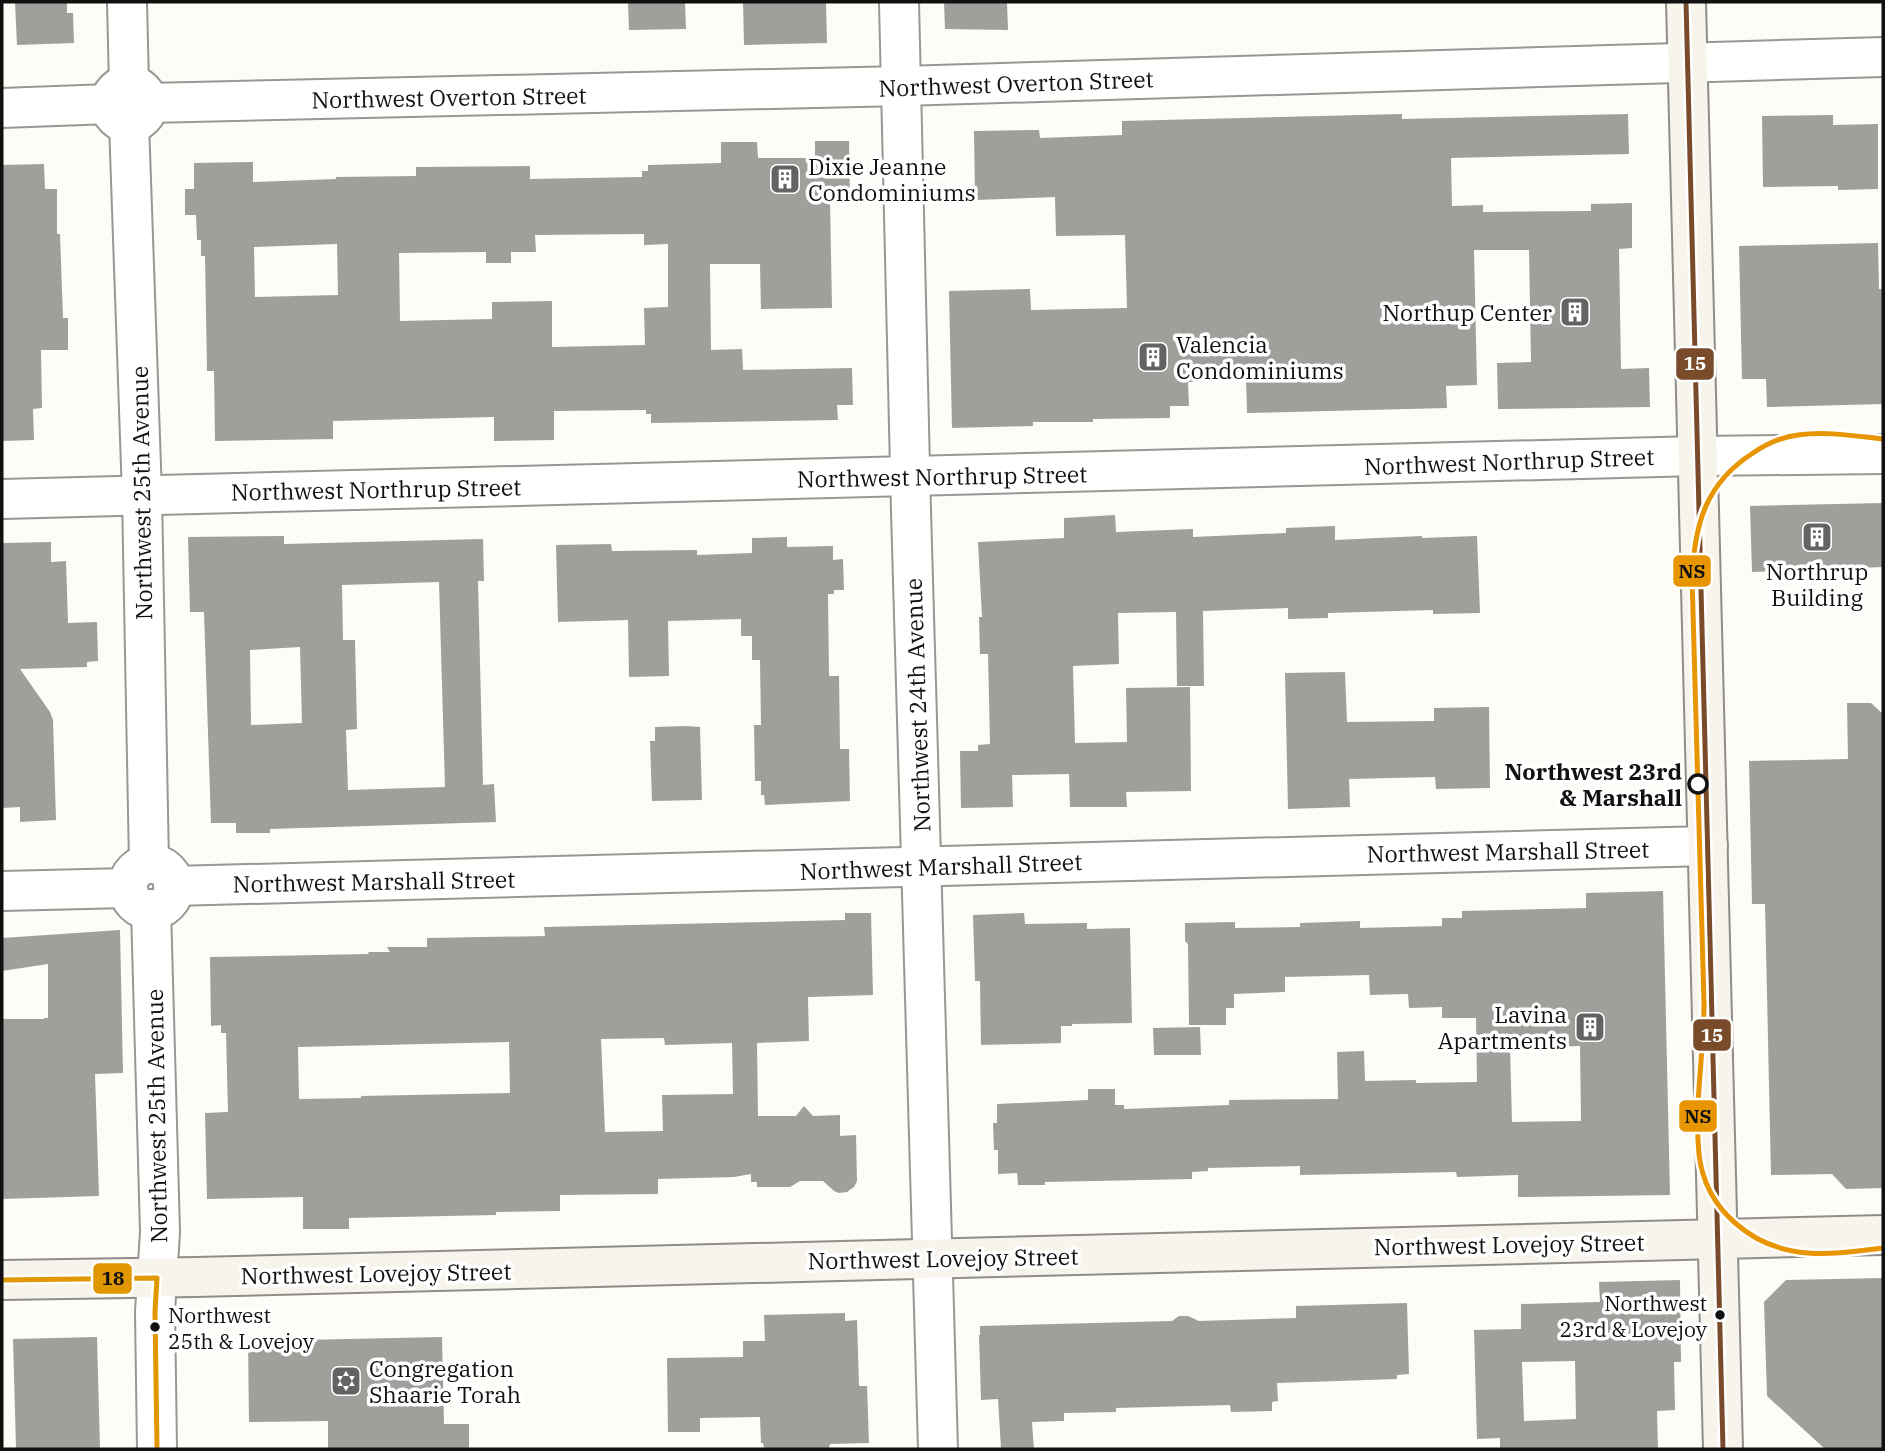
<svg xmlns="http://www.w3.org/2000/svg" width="1885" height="1451" font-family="'IBM Plex Serif',serif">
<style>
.building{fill:#a19f9c;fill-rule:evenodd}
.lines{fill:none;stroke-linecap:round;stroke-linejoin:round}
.minor-casing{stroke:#979795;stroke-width:42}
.tertiary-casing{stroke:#979795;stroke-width:42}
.secondary-casing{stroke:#8e8d8b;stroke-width:42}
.minor{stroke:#fffffe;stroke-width:38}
.tertiary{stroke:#fffffe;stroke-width:38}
.secondary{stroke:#f6f4eb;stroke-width:38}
.bus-1-casing{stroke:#fff;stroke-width:10}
.bus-2-casing{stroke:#fff;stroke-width:10}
.bus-1{stroke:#7a4b2a;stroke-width:5}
.bus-2{stroke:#e09702;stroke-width:5}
.tram-1-casing{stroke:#fff;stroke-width:10}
.tram-1{stroke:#e79602;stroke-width:5}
.stop-dot{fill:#fff;stroke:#111;stroke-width:3.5}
.bus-dot{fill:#111;stroke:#fff;stroke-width:2.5}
.labels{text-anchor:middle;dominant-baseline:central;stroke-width:7;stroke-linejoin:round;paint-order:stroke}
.bus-label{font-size:21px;fill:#111;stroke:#fff;text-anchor:end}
.street-label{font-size:23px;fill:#111;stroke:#fff}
.poi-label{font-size:23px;fill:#111;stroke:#fff;text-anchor:start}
.stop-label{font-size:23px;font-weight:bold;fill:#111;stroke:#fff;text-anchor:end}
.line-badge{stroke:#fff;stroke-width:2.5}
.badge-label{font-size:19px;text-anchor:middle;font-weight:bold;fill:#fff}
.pale-badge-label{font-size:19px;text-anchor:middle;font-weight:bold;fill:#111}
</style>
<rect width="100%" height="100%" fill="#fdfcf7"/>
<g class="building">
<path d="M 15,2 L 67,2 L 67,13 L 73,13 L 74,43 L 17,45 Z"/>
<path d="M 628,2 L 685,2 L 686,29 L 629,30 Z"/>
<path d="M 743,2 L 826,2 L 827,43 L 744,45 Z"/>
<path d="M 944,2 L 1007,2 L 1008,30 L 945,29 Z"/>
<path d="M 1402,114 L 1402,119 L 1628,114 L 1629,154 L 1451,158 L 1452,206 L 1483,205 L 1483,212 L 1591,211 L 1591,204 L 1632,203 L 1632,248 L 1619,249 L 1621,369 L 1649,368 L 1650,407 L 1498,409 L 1497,363 L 1531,362 L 1529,250 L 1474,250 L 1477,385 L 1446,386 L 1447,408 L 1247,413 L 1246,380 L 1188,382 L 1189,406 L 1170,406 L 1170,418 L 1093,419 L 1093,422 L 1033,422 L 1033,426 L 952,428 L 949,291 L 1030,289 L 1031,310 L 1127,308 L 1125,235 L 1056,236 L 1055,197 L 975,200 L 974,131 L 1039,130 L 1040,138 L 1122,135 L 1122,121 Z"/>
<path d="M 1833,115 L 1833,125 L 1878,124 L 1878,189 L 1838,190 L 1838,186 L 1763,187 L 1762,116 Z"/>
<path d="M 815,141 L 849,141 L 850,201 L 830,201 L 832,308 L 761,309 L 760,264 L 710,264 L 711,350 L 742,349 L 743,370 L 852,368 L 853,405 L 837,405 L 838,420 L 651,423 L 651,414 L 646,414 L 646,410 L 554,411 L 554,440 L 494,441 L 494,417 L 333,421 L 333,439 L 215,441 L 214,371 L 207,371 L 205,256 L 201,256 L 201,240 L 197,240 L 196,215 L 185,215 L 185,189 L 194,189 L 194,163 L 253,162 L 253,182 L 336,179 L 336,177 L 416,176 L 416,167 L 530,166 L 530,179 L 642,177 L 642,171 L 648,171 L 648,165 L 721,163 L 721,142 L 757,142 L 758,158 L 815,158 ZM 644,234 L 644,245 L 668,244 L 668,307 L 644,308 L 645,345 L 552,347 L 552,301 L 492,302 L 492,319 L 400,321 L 399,253 L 486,252 L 486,263 L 511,263 L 511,252 L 536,252 L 535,235 ZM 337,244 L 338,295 L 255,297 L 254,247 Z"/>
<path d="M 44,164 L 45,189 L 57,189 L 57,234 L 60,234 L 63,318 L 68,318 L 68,350 L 41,350 L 42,408 L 33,409 L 34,440 L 2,441 L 2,165 Z"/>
<path d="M 1878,243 L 1879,289 L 1883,289 L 1883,404 L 1767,407 L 1766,379 L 1742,379 L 1739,246 Z"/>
<path d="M 1883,503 L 1883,567 L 1752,572 L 1750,506 Z"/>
<path d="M 1115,515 L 1116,532 L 1193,529 L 1193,537 L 1286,533 L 1286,528 L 1335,526 L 1335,540 L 1422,536 L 1422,538 L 1477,536 L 1480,613 L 1433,614 L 1433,610 L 1328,613 L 1328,618 L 1288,619 L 1288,608 L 1203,611 L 1204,686 L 1177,686 L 1176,612 L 1118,613 L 1119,664 L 1073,666 L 1075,743 L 1127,742 L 1126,688 L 1190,687 L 1191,791 L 1126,792 L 1127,807 L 1070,807 L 1069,774 L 1012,775 L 1013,807 L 961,808 L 960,751 L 978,751 L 978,745 L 990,744 L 988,654 L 980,654 L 979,617 L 982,617 L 978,542 L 1064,538 L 1064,518 Z"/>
<path d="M 284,536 L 284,544 L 483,539 L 484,581 L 478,581 L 483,785 L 494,784 L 496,822 L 270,829 L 270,833 L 236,833 L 236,823 L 211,823 L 204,612 L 190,612 L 188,537 ZM 439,582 L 445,787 L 348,790 L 346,730 L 357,729 L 355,640 L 343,640 L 342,585 ZM 300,647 L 302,723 L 251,725 L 250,650 Z"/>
<path d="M 787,537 L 787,547 L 833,546 L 833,560 L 843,559 L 844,590 L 834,590 L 834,594 L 828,594 L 829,676 L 839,676 L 840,749 L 849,749 L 850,801 L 765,805 L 764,795 L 761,795 L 761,781 L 755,781 L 754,725 L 761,725 L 760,660 L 752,660 L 752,636 L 741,636 L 741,619 L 668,621 L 669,676 L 629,677 L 628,620 L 558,622 L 556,545 L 611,544 L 612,551 L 697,550 L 697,555 L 752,553 L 752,538 Z"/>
<path d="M 51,542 L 51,562 L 66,561 L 68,623 L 97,622 L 98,661 L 87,662 L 87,667 L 20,669 L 50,712 L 53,720 L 56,820 L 20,822 L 20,807 L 2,808 L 2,543 Z"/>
<path d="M 1345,672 L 1347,722 L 1434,721 L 1434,708 L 1489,707 L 1490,788 L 1436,789 L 1435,777 L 1349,779 L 1350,807 L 1288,809 L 1285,673 Z"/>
<path d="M 1847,703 L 1871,703 L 1883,714 L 1883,1188 L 1846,1189 L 1832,1174 L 1771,1175 L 1765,904 L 1752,904 L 1749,761 L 1848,759 Z"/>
<path d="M 686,726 L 700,727 L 702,800 L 652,801 L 650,741 L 655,741 L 655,727 Z"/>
<path d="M 1663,891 L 1670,1195 L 1518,1197 L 1518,1175 L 1457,1177 L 1456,1172 L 1300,1175 L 1300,1166 L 1208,1168 L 1208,1171 L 1192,1172 L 1192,1179 L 1045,1182 L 1045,1185 L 1018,1185 L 1017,1173 L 998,1174 L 998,1150 L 994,1150 L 993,1123 L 997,1123 L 997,1104 L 1088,1100 L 1088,1089 L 1115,1089 L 1115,1105 L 1124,1105 L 1124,1109 L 1229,1105 L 1229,1100 L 1338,1099 L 1337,1052 L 1364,1051 L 1365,1081 L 1416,1080 L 1416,1083 L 1477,1082 L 1476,1018 L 1442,1018 L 1442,1007 L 1409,1008 L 1408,994 L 1370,995 L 1369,975 L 1285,977 L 1285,992 L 1234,994 L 1234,1008 L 1226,1008 L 1226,1025 L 1189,1025 L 1188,944 L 1185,941 L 1185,923 L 1235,922 L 1235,928 L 1300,927 L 1300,923 L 1360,921 L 1360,928 L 1442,926 L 1442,918 L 1462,918 L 1462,911 L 1586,908 L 1586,893 ZM 1580,1046 L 1581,1121 L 1512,1122 L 1510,1048 Z"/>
<path d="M 845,913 L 871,913 L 873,995 L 808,997 L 809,1041 L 757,1043 L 758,1116 L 796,1116 L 804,1106 L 813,1116 L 840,1115 L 840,1136 L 856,1135 L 857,1181 L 854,1187 L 847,1192 L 839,1193 L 834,1191 L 823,1181 L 800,1181 L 790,1187 L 757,1187 L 757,1182 L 751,1182 L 751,1174 L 734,1177 L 658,1179 L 658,1194 L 560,1195 L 560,1211 L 496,1212 L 496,1215 L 349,1218 L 349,1229 L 303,1229 L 303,1197 L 207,1199 L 205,1113 L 228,1112 L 226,1033 L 221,1033 L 221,1025 L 211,1026 L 210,957 L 369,954 L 368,952 L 390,952 L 387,947 L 427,947 L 427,938 L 545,936 L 544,927 L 845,920 ZM 664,1038 L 665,1045 L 732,1043 L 733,1094 L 662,1095 L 663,1131 L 605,1132 L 601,1039 ZM 509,1042 L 510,1093 L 361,1096 L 361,1098 L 299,1099 L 298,1047 Z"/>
<path d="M 1024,913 L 1025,924 L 1087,923 L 1087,929 L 1130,928 L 1132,1023 L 1072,1024 L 1072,1026 L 1061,1026 L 1061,1043 L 981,1045 L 980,981 L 975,981 L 973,915 Z"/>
<path d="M 120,930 L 123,1073 L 95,1074 L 99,1196 L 2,1199 L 2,1019 L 44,1019 L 44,1018 L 48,1018 L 48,964 L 2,971 L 2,938 Z"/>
<path d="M 1200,1027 L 1201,1055 L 1154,1055 L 1153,1028 Z"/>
<path d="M 1883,1278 L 1883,1449 L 1825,1449 L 1767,1396 L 1764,1302 L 1786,1280 Z"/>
<path d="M 1680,1280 L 1681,1362 L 1674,1362 L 1675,1410 L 1657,1411 L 1658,1449 L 1500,1449 L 1500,1438 L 1477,1439 L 1474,1330 L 1521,1329 L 1521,1304 L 1600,1302 L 1599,1282 ZM 1575,1361 L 1576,1419 L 1524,1421 L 1522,1362 Z"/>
<path d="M 1407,1303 L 1409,1374 L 1397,1375 L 1397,1379 L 1277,1383 L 1278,1401 L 1272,1402 L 1272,1411 L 1231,1412 L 1230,1405 L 1116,1408 L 1116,1412 L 1064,1413 L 1064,1421 L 1032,1422 L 1034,1449 L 1001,1449 L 998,1399 L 981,1400 L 979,1335 L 980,1335 L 980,1326 L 1172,1321 L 1179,1316 L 1188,1316 L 1199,1321 L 1296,1318 L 1296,1306 Z"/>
<path d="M 845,1313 L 845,1321 L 857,1320 L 859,1386 L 867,1386 L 869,1443 L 830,1444 L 829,1448 L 764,1448 L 763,1443 L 761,1443 L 760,1417 L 700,1418 L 700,1432 L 668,1432 L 667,1358 L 743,1357 L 743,1341 L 765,1341 L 764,1315 Z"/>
<path d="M 97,1337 L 100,1449 L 16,1449 L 13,1339 Z"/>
<path d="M 442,1337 L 444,1424 L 469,1424 L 469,1449 L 328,1449 L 328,1421 L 249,1422 L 248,1341 Z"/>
</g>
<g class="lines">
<g class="minor-casing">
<g id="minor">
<path d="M 899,2 L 911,511 L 938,1449"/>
<path d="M 148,103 L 902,86 L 1883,57"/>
<path d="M 2,108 L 110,104"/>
<path d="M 2,499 L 1698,456"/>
<path d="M 173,886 L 1708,846"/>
<path d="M 2,891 L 128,888"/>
</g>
</g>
<g class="tertiary-casing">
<g id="tertiary">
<path d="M 127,2 L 129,85"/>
<circle cx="129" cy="104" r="19"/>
<path d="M 129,123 L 142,495 L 149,864"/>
<path d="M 1698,456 L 1883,454"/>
<circle cx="151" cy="887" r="23"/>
<path d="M 151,909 L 160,1232 L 155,1312 L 157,1449"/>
</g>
</g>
<g class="secondary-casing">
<g id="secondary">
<path d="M 1686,2 L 1723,1449"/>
<path d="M 2,1280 L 196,1277 L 1883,1235"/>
</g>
</g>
<use href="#minor" class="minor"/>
<use href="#tertiary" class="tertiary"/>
<use href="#secondary" class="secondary"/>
<g class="bus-1-casing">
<path id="bus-1" d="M 1686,2 L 1723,1449"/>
</g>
<g class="bus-2-casing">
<path id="bus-2" d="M 2,1280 L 157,1278 L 155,1312 L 157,1449"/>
</g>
<use href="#bus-1" class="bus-1"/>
<use href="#bus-2" class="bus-2"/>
<g class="tram-1-casing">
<path id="tram-1" d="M 1883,439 C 1855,436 1826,431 1798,435 C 1782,437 1766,444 1753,453 C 1706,483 1695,523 1692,576 L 1704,1004 C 1704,1054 1694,1104 1699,1154 C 1705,1210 1753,1249 1808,1253 C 1833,1255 1858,1251 1883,1248"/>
</g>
<use href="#tram-1" class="tram-1"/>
</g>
<defs>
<g id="building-square" transform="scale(1.575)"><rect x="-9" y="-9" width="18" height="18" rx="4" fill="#646362" stroke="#fff"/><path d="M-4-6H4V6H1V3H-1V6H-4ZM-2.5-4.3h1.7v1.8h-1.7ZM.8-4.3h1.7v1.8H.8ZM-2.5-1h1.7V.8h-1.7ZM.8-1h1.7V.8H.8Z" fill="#fff"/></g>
<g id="synagogue-square" transform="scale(1.575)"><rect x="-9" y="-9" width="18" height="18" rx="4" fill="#646362" stroke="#fff"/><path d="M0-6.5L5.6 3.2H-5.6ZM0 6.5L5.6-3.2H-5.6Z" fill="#fff"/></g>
</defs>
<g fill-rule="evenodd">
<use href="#building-square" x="785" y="179"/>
<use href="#building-square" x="1575" y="312"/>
<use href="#building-square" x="1153" y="357"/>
<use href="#building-square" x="1817" y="537"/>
<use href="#building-square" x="1590" y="1027"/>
<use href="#synagogue-square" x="346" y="1381"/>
</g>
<circle class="stop-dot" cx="1698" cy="784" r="9"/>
<g class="bus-dot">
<circle cx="1720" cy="1315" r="6"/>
<circle cx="155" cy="1327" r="6"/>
</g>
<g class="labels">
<g class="bus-label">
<text x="1707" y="1303">Northwest<tspan x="1707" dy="26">23rd &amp; Lovejoy</tspan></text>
<text x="168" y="1315" text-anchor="start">Northwest<tspan x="168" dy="26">25th &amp; Lovejoy</tspan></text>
</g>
<g class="street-label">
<text transform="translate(1016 83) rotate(-2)">Northwest Overton Street</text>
<text transform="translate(449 97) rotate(-1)">Northwest Overton Street</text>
<text transform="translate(1509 461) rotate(-2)">Northwest Northrup Street</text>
<text transform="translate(942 476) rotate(-1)">Northwest Northrup Street</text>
<text transform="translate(376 489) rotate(-1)">Northwest Northrup Street</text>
<text transform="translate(141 493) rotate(-91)">Northwest 25th Avenue</text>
<text transform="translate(917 705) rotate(-92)">Northwest 24th Avenue</text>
<text transform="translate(1508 851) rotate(-1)">Northwest Marshall Street</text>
<text transform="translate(941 866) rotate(-2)">Northwest Marshall Street</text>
<text transform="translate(374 881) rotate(-1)">Northwest Marshall Street</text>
<text transform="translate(156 1116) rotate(-91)">Northwest 25th Avenue</text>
<text transform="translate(1509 1244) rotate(-1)">Northwest Lovejoy Street</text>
<text transform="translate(943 1258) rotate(-1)">Northwest Lovejoy Street</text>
<text transform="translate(376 1273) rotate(-1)">Northwest Lovejoy Street</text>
</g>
<g class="poi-label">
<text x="808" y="166">Dixie Jeanne<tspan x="808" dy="26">Condominiums</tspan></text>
<text x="1552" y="312" text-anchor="end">Northup Center</text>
<text x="1176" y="344">Valencia<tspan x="1176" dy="26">Condominiums</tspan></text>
<text x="1817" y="571" text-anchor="middle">Northrup<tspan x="1817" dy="26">Building</tspan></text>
<text x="1567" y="1014" text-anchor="end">Lavina<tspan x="1567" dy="26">Apartments</tspan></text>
<text x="369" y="1368">Congregation<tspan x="369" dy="26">Shaarie Torah</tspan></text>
</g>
<g class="stop-label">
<text x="1682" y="771">Northwest 23rd<tspan x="1682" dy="26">&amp; Marshall</tspan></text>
</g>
</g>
<g class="line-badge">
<rect x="1675" y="347" width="40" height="34" rx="7" fill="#7a4b2a"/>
<rect x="1672" y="554" width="40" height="34" rx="7" fill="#e79602"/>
<rect x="1692" y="1018" width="40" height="34" rx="7" fill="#7a4b2a"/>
<rect x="1678" y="1099" width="40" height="34" rx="7" fill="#e79602"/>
<rect x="92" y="1262" width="41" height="33" rx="7" fill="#e09702"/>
</g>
<g class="badge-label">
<text x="1695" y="370">15</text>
<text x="1712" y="1042">15</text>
</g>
<g class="pale-badge-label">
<text x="1692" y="578">NS</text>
<text x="1698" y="1123">NS</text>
<text x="113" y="1285">18</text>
</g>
<rect width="1885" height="1451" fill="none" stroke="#111111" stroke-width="7"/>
</svg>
